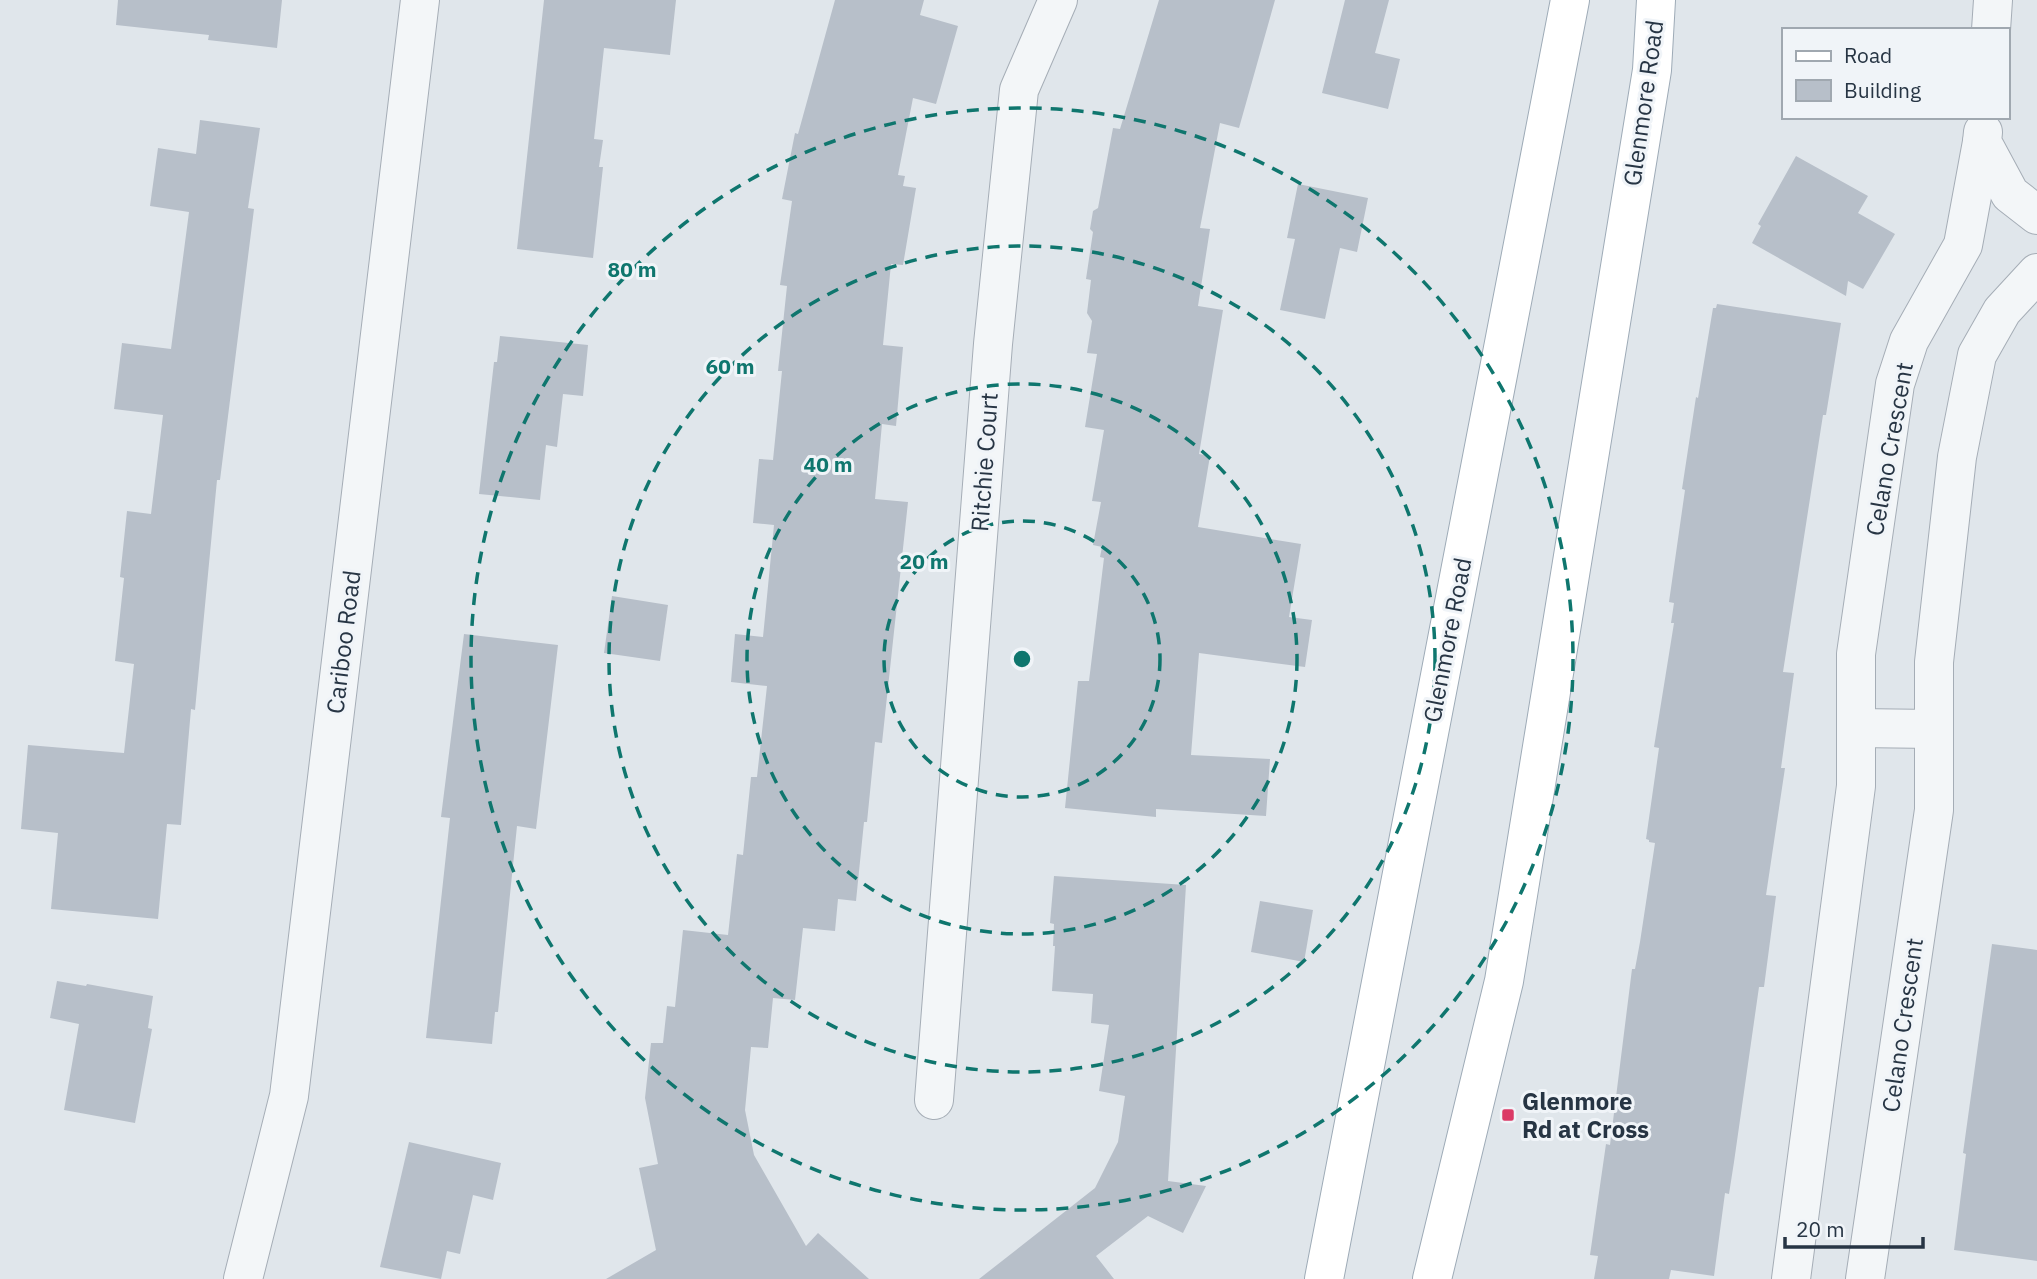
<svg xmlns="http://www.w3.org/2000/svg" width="2037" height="1279" font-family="'IBM Plex Sans',sans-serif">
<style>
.building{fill:#b7bfc9}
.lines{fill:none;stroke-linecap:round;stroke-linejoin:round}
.minor-casing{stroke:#a5adb6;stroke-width:40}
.major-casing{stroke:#9eabb7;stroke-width:40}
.minor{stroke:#f3f6f8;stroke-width:38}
.major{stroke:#fff;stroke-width:38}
.ring{fill:none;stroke:#0f766e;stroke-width:3.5;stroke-dasharray:12 9}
.poi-dot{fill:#db3a66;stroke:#f0f4f8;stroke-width:2.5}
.labels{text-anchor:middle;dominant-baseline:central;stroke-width:6;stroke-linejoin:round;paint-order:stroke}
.street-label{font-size:24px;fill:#273544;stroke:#f0f4f8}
.poi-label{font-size:24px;font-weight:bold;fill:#273544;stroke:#f0f4f8;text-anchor:start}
.centre{fill:#0f766e;stroke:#f0f4f8;stroke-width:3.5}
.ring-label{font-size:21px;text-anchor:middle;font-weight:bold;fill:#0f766e;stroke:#f0f4f8;stroke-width:6;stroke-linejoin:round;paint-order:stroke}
</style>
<rect width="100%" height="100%" fill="#e0e6eb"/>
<g class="building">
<path d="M 118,0 L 282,0 L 277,48 L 208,40 L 209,35 L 116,25 Z"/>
<path d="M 544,0 L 676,0 L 670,55 L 604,48 L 594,139 L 603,140 L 599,167 L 603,167 L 593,258 L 517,249 Z"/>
<path d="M 835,0 L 924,0 L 920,15 L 958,26 L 936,104 L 913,98 L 898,175 L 905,176 L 903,186 L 916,188 L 903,265 L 891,264 L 883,345 L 903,347 L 896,426 L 882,424 L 875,499 L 908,502 L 882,743 L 875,742 L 867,822 L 864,822 L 856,901 L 838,899 L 835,931 L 803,928 L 795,1000 L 773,998 L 768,1048 L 751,1047 L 745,1110 L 754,1155 L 806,1246 L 818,1233 L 869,1279 L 606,1279 L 656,1250 L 639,1168 L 658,1164 L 645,1098 L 651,1043 L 663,1043 L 667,1006 L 675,1007 L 683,930 L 728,935 L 737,854 L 743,855 L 751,777 L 757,777 L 767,686 L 731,682 L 735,634 L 763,637 L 774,525 L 753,523 L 759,459 L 773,460 L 782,371 L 778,371 L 787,286 L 780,285 L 792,201 L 782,199 L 795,133 L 798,134 Z"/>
<path d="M 1159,0 L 1275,0 L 1239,128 L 1220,123 L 1200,228 L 1210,229 L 1198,306 L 1223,310 L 1199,454 L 1210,456 L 1198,527 L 1301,544 L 1289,617 L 1312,620 L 1305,667 L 1199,653 L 1191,755 L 1270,759 L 1266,816 L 1156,809 L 1156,817 L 1065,808 L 1078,681 L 1089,681 L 1104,558 L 1100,557 L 1102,547 L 1093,545 L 1101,502 L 1092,501 L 1104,430 L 1085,427 L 1097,354 L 1087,353 L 1092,321 L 1087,313 L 1091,280 L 1086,279 L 1093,232 L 1090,229 L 1093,211 L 1098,208 L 1113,128 L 1120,129 Z"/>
<path d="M 1345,0 L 1389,0 L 1375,53 L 1400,59 L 1388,109 L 1322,93 Z"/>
<path d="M 200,120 L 260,128 L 248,208 L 254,209 L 220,480 L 217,480 L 195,710 L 191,709 L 181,825 L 167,824 L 158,919 L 51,909 L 58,833 L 21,829 L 28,745 L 124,753 L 134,664 L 115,661 L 124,578 L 120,577 L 127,511 L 151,514 L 163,415 L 114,409 L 122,343 L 171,349 L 189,212 L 150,206 L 158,148 L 196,154 Z"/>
<path d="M 1796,156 L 1868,196 L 1858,213 L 1895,234 L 1863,289 L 1848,281 L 1846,296 L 1752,243 L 1761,226 L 1758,224 Z"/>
<path d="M 1298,184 L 1368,198 L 1357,252 L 1340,248 L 1325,319 L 1280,310 L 1295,239 L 1287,238 Z"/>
<path d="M 1717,304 L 1841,323 L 1826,415 L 1823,415 L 1783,672 L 1794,673 L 1781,768 L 1785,768 L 1766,895 L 1776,896 L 1764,987 L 1759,987 L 1734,1162 L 1729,1194 L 1725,1193 L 1714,1276 L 1671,1270 L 1669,1279 L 1594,1279 L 1598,1256 L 1590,1255 L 1606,1144 L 1610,1145 L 1632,969 L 1635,969 L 1640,942 L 1655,843 L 1649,842 L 1649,840 L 1646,839 L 1659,748 L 1654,747 L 1674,623 L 1671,623 L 1674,603 L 1669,602 L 1685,490 L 1682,489 L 1696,397 L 1698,398 L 1713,308 L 1716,308 Z"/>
<path d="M 500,336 L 588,345 L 583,396 L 563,394 L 557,447 L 546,445 L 540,500 L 479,494 L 494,362 L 497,362 Z"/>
<path d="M 612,596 L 668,605 L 660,661 L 604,653 Z"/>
<path d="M 464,634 L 558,645 L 536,829 L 517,826 L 498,1012 L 495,1012 L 492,1044 L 426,1038 L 450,818 L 441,817 Z"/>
<path d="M 1054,876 L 1186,885 L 1168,1181 L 1206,1186 L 1183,1233 L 1148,1216 L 1096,1256 L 1114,1279 L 979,1279 L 1095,1188 L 1118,1142 L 1125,1096 L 1099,1091 L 1109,1025 L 1091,1023 L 1093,994 L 1052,991 L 1055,946 L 1053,946 L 1054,924 L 1050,923 Z"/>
<path d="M 1260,901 L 1313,910 L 1304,962 L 1251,952 Z"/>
<path d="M 1992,944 L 2037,950 L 2037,1261 L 1954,1250 L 1966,1154 L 1963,1153 Z"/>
<path d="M 57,981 L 86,986 L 87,984 L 153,996 L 148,1028 L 152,1029 L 135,1123 L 64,1110 L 79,1024 L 50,1018 Z"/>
<path d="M 409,1142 L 501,1163 L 493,1200 L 473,1195 L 460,1254 L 447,1251 L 441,1279 L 380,1267 Z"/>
</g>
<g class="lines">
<g class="minor-casing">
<g id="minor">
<path d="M 1991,30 L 1993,0"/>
<path d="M 1983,132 L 1982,142 L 2010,194 L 2037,215"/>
<path d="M 1856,728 L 1934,729"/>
<path d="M 934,1100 L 993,344 L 1019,90 L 1058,0"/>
<path d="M 243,1279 L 289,1096 L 420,0"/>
<path d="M 1791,1279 L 1856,786 L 1856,654 L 1895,384 L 1909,341 L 1963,245 L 1982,142"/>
<path d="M 1865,1279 L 1934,810 L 1934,662 L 1957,457 L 1977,355 L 2002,311 L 2037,273"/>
</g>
</g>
<g class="major-casing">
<g id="major">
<path d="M 1324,1279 L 1570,0"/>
<path d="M 1432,1279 L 1504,981 L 1652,70 L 1656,0"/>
</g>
</g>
<use href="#minor" class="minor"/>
<use href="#major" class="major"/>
</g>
<g class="ring">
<circle cx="1022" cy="659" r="138"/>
<circle cx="1022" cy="659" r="275"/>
<circle cx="1022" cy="659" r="413"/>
<circle cx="1022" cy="659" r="551"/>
</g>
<rect class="poi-dot" x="1501" y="1108" width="14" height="14" rx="3.5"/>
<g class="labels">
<g class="street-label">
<text transform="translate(1643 103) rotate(-82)">Glenmore Road</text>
<text transform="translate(1889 449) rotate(-80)">Celano Crescent</text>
<text transform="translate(984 462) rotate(-86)">Ritchie Court</text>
<text transform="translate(1447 640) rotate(-79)">Glenmore Road</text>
<text transform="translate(343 642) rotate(-83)">Cariboo Road</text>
<text transform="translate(1902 1025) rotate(-82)">Celano Crescent</text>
</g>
<g class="poi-label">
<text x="1522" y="1101">Glenmore<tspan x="1522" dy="28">Rd at Cross</tspan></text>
</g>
</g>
<circle cx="1022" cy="659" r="10" class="centre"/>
<g class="ring-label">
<text x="632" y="277">80 m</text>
<text x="730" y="374">60 m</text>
<text x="828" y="472">40 m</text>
<text x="924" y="569">20 m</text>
</g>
<rect x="1782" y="28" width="228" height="91" fill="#f0f4f8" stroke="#a0a8b0" stroke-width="2"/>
<rect x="1796" y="51" width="35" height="10" fill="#ffffff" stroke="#a0a8b0" stroke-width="2"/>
<text x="1844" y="63" font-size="21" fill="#273544">Road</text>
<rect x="1796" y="80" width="35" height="21" fill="#b7bfc9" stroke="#a0a8b0" stroke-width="2"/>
<text x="1844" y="98" font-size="21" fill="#273544">Building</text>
<path d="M1785 1237v10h138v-10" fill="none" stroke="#273544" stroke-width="3.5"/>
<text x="1796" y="1237" font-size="21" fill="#273544" stroke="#f0f4f8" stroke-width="5" paint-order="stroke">20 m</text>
</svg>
